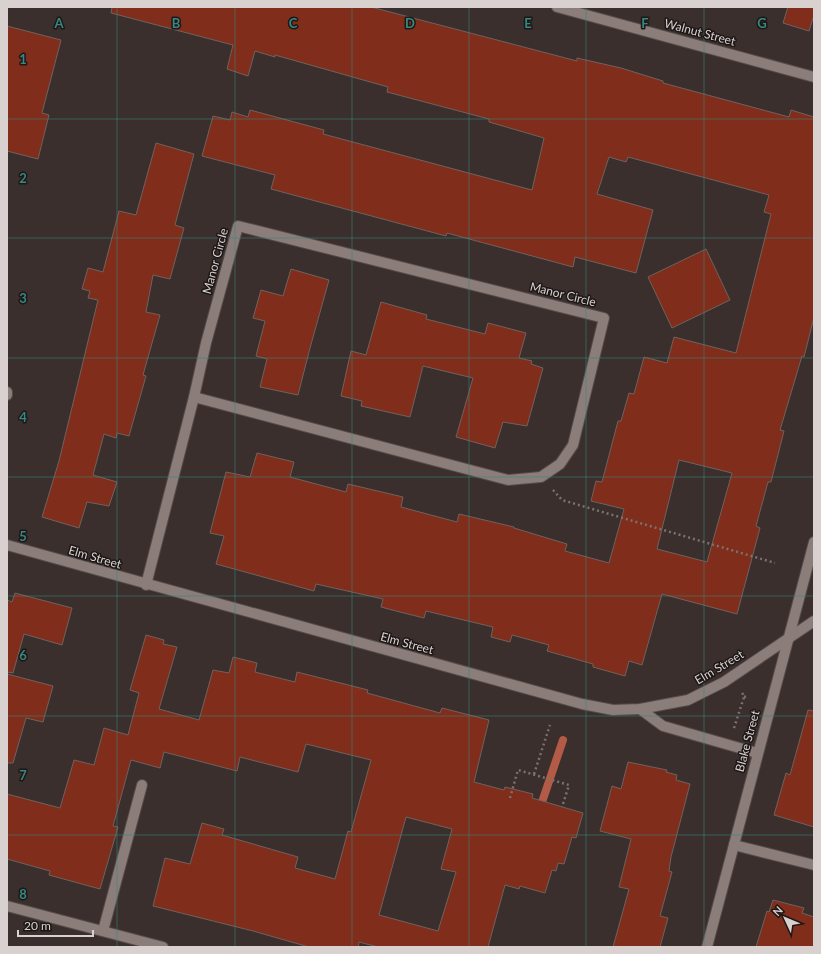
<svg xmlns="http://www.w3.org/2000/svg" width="821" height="954" font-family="Lato,sans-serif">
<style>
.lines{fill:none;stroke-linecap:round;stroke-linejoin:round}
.stream{stroke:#b45b47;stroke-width:8}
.building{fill:#812d1b;stroke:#6f625f;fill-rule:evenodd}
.minor-casing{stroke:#554b49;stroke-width:12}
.path{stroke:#7c7270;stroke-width:2.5;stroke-dasharray:2 3;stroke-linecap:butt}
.minor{stroke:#8a7d7a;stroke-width:10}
.grid{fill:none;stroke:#378882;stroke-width:1;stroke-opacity:0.55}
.labels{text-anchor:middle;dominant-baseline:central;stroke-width:3;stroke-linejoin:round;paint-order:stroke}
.street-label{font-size:12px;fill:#d9d1d0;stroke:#1d1817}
.grid-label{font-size:13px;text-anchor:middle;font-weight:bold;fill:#378882;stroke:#1d1817;stroke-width:3;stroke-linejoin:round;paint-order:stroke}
</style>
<rect width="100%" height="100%" fill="#3a2f2c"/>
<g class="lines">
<path class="stream" d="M 539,811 L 563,740"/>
</g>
<g class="building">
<path d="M 112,7 L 371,7 L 577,61 L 577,58 L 621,68 L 663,81 L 663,83 L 789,117 L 791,110 L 814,117 L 814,317 L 804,357 L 802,356 L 780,430 L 784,431 L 771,482 L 768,482 L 756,526 L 760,528 L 737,614 L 662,594 L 642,665 L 629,661 L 625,676 L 593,667 L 593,664 L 547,651 L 549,645 L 512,635 L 510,642 L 491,637 L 493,627 L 426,611 L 424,618 L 400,612 L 381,607 L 383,599 L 316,584 L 314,591 L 216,564 L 224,536 L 210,533 L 226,472 L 250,477 L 257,453 L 294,462 L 290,477 L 346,492 L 348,484 L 403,497 L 401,507 L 457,522 L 459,514 L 514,527 L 514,528 L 567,544 L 565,551 L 609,563 L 624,509 L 591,501 L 596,481 L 602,482 L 618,421 L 621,421 L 629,393 L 634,394 L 644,357 L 667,363 L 674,337 L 736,353 L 771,214 L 764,212 L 769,195 L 628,157 L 626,162 L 609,157 L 597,194 L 653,210 L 636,273 L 575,257 L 573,267 L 447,233 L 446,236 L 271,189 L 275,175 L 202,156 L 213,116 L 230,120 L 232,112 L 248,117 L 250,110 L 324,130 L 323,134 L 532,190 L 544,138 L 489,122 L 489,119 L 387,92 L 388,87 L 275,55 L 275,57 L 255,51 L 248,76 L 227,69 L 233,45 L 111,13 ZM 679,460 L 732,473 L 707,562 L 657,549 Z"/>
<path d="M 788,7 L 814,7 L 814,15 L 809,31 L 783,23 Z"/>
<path d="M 7,26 L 61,40 L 42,113 L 49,115 L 38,159 L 7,151 Z"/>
<path d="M 156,143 L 194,154 L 175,225 L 184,228 L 170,279 L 153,275 L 146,312 L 160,315 L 143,375 L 146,376 L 129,436 L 117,433 L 116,438 L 104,434 L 93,475 L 117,482 L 109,506 L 87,502 L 79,528 L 42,517 L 59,461 L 98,300 L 88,298 L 90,291 L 82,289 L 88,268 L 103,272 L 119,211 L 136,215 Z"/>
<path d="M 706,249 L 730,300 L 672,328 L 648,277 Z"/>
<path d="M 291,269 L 329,280 L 310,348 L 298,395 L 260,387 L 267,359 L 256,356 L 265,321 L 253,318 L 261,290 L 283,296 Z"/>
<path d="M 381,302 L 427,315 L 426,319 L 485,334 L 488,323 L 526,333 L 519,358 L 532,361 L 531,364 L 543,368 L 527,426 L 503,422 L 495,448 L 456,437 L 473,378 L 423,366 L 410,417 L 361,406 L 362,401 L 341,396 L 351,351 L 366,355 Z"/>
<path d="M 15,593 L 72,608 L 62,645 L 24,634 L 13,673 L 7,672 L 7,600 L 12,602 Z"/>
<path d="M 146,635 L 164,640 L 163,644 L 177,647 L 159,709 L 199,720 L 213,670 L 229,673 L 233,657 L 257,663 L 255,672 L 295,682 L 297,672 L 368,690 L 367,693 L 440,713 L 442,708 L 489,720 L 474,782 L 504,790 L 505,787 L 533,794 L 532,798 L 583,813 L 576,838 L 572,837 L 564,864 L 558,863 L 556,871 L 552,870 L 545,893 L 520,886 L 519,889 L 505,885 L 488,947 L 378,947 L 359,942 L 358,947 L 309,947 L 253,931 L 153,906 L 165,858 L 190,864 L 202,823 L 224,829 L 222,835 L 298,857 L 295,868 L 335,879 L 348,831 L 351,832 L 371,760 L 306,744 L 298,772 L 240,757 L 237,771 L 164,752 L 160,768 L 131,760 L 113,826 L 118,827 L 100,889 L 49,875 L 50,871 L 7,859 L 7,794 L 60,808 L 74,760 L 94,765 L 104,728 L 128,735 L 139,693 L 130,690 ZM 406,817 L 452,829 L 441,869 L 456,872 L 438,931 L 379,915 Z"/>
<path d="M 7,674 L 53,686 L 43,722 L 26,718 L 13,763 L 7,763 Z"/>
<path d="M 808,710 L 814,711 L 814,827 L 774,815 L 786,773 L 790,775 Z"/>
<path d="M 628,762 L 667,770 L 666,772 L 677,775 L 676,780 L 690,784 L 671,857 L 669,871 L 672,872 L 660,916 L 668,918 L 660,947 L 613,947 L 629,889 L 619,887 L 631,839 L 600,831 L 612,786 L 621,789 Z"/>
<path d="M 773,900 L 804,908 L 802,913 L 814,917 L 814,947 L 756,947 L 767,911 L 769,912 Z"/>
</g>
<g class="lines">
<g class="minor-casing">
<g id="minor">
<path d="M 557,7 L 814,77"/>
<path d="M 238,226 L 604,318 L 573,445 L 560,464 L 541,477 L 508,480 L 194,397 L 206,343 Z"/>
<path d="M 7,392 L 7,395"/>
<path d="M 7,545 L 582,704 L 613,710 L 640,709 L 688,700 L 724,682 L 814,621"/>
<path d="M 146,585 L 194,397"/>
<path d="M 640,709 L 663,726 L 757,753"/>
<path d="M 734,845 L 814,865"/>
<path d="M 7,906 L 163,947"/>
<path d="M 103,931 L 142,785"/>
<path d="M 707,947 L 814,542"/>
</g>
</g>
<g class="path">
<path d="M 553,490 L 562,500 L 775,563"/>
<path d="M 744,697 L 748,696"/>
<path d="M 734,728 L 744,697 L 742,692"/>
<path d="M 534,774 L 550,725"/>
<path d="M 510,798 L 518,770 L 569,785 L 562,807"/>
</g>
<use href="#minor" class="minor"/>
</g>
<path class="grid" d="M 117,7 L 117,947M 235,7 L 235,947M 352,7 L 352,947M 469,7 L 469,947M 586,7 L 586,947M 704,7 L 704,947M 7,119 L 814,119M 7,238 L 814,238M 7,358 L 814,358M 7,477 L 814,477M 7,596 L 814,596M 7,716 L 814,716M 7,835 L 814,835"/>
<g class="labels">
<g class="street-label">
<text transform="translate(700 32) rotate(15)">Walnut Street</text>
<text transform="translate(215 261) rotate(-75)">Manor Circle</text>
<text transform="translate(563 294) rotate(14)">Manor Circle</text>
<text transform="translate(95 557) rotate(16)">Elm Street</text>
<text transform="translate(407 643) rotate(15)">Elm Street</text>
<text transform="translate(719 667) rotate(-31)">Elm Street</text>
<text transform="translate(747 741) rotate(-75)">Blake Street</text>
</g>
</g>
<g class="grid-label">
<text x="59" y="28">A</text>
<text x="176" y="28">B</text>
<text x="293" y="28">C</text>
<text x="410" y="28">D</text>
<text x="528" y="28">E</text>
<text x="645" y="28">F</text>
<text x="762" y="28">G</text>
<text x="23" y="64">1</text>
<text x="23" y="183">2</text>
<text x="23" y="303">3</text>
<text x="23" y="422">4</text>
<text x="23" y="541">5</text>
<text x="23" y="660">6</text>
<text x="23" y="780">7</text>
<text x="23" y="899">8</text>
</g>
<rect width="821" height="954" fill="none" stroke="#d9d1d0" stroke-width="16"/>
<g transform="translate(785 918) rotate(314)" stroke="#1d1817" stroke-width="3" paint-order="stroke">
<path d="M0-3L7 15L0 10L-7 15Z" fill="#d9d1d0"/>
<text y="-6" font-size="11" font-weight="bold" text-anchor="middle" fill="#d9d1d0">N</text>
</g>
<path d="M18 930v6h75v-6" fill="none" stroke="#d9d1d0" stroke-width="2"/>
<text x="24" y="930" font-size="12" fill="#d9d1d0" stroke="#1d1817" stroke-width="3" paint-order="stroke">20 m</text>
</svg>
